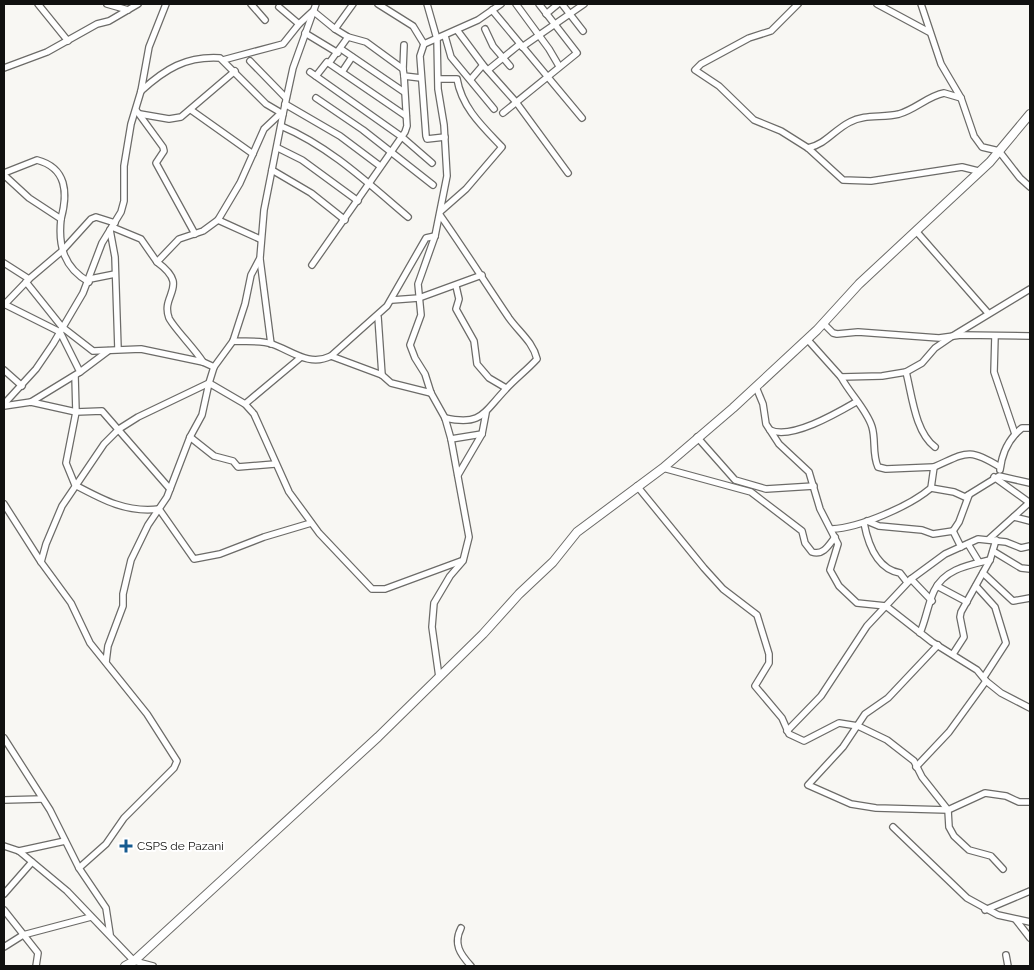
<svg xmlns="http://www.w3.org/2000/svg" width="1034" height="970" font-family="Raleway,sans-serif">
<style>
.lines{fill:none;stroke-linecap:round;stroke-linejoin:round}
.minor-casing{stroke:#6c6b68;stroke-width:8}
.tertiary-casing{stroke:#6c6b68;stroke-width:10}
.minor{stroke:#fff;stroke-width:5.5}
.tertiary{stroke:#fff;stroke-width:8}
.poi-dot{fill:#165b90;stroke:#fff;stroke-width:2}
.labels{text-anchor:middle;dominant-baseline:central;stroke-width:4;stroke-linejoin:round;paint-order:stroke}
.poi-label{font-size:12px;fill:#111110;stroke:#fff;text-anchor:start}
</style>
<rect width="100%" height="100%" fill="#f8f7f3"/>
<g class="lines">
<g class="minor-casing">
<g id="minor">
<path d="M 38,4 L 68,41"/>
<path d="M 107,4 L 128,10"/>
<path d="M 251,4 L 265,20"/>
<path d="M 378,4 L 413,26 L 424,44 L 478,20 L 501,4"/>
<path d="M 427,4 L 437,39 L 438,89 L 444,125 L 447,176 L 435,236 L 418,284 L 421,315 L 410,345 L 415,358 L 425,374 L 431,393 L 445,418 L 451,439 L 469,537 L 463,561 L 450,576 L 434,603 L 432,627 L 439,677"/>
<path d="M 516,4 L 549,49 L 559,66"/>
<path d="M 562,4 L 583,31"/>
<path d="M 798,4 L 771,31 L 749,38 L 701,64 L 695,70 L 719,86 L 754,120 L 781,131 L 808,148 L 843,180 L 871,181 L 962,167 L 978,171"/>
<path d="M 877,4 L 929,32"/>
<path d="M 921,4 L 941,64 L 961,98 L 974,136 L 982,147 L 999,151 L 1020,178 L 1030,187"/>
<path d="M 279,7 L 299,24"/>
<path d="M 492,10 L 582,118"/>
<path d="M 546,14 L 558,4"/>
<path d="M 335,29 L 353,4"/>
<path d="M 485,29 L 493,46 L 510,66"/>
<path d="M 457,30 L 483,65 L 516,102 L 568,173"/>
<path d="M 305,33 L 338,53"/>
<path d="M 445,36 L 451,57 L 494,109"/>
<path d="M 424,44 L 420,56 L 426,136 L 427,139 L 445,137"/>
<path d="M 522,47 L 584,4"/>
<path d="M 341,49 L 404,92"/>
<path d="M 223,60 L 283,44 L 299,24 L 313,11 L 335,29 L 348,37 L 366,42 L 403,69 L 404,76 L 421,78"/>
<path d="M 250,61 L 286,98"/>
<path d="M 329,63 L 348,37"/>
<path d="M 4,68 L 47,52 L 97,24 L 109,21 L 138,4"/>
<path d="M 403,69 L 404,45"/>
<path d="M 488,70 L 520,44"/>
<path d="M 310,72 L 402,137 L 432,163"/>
<path d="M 342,72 L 352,57"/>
<path d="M 316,76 L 327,62 L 406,116"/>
<path d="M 439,79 L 457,79 C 462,108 483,127 502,147 L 466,189 L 441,211"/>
<path d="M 471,79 L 483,65"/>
<path d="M 316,98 L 363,130 L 433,185"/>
<path d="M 285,104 L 340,136 L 380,166"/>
<path d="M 136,110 L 163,147 L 164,151 L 156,163 L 195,234"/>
<path d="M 191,110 L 253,154"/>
<path d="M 503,113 L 577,53 L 539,4"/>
<path d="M 140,114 L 169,119 L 181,117 L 235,71"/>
<path d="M 283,114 L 293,68 L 316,4"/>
<path d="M 281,126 C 329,146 369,184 408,217"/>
<path d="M 278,148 L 302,160 L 358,201"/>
<path d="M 808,148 C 826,144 834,130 850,122 C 864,114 883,118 899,114 C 916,109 928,96 944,93 L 961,98"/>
<path d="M 272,170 L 311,193 L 345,220"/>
<path d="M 4,173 L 37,160 C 67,168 68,193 61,219"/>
<path d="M 4,175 L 29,198 L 61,219 C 58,246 64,268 89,282"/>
<path d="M 440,215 C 464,249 486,284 509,318 C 519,332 533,342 537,359 C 527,370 515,379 506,389 C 483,413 482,426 445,418"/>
<path d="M 218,220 L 260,239"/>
<path d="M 112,227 L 141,239 L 157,262"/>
<path d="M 110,230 L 115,257 L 118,349"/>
<path d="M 916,231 L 988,313"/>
<path d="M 260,259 L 271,344"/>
<path d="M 4,263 L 29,279"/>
<path d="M 312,265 L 405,132 L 407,126 L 404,76"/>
<path d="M 90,279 L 115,274"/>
<path d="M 26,282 L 62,327 L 93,351 L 141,349 L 203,362 L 214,367"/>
<path d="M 456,286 L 459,299 L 456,309 L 474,341 L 477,364 L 489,378 L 506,388"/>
<path d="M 392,300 L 419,298 L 482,275"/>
<path d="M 4,304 L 60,332 L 80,372 L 31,402"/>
<path d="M 4,305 L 29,279 L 62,251 L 91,219 L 96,217 L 115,223"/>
<path d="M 378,317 L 382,375"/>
<path d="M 823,323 L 833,333 L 837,334 L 858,332 L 939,338 L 961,335 L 1030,336"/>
<path d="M 995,336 L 994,372 L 1015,434"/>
<path d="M 807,339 L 841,377 L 882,376 L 906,372 L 922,363 L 935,348 L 951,337 L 1030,289"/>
<path d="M 233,341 C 245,342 261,340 272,344 C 292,351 309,367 331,356 L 382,375 L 391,383 L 431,393"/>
<path d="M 331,356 L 387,306 L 426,238 L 435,236"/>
<path d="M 203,362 C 195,349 173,327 169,318 C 160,294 191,287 157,262 L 179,239 L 203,231 L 218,220 L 240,183 L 264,129 L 281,113"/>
<path d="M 4,370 L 22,386"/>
<path d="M 80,372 L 108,351"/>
<path d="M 906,372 C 912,395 915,432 935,447"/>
<path d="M 75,376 L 76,412 L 66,463 L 75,485 C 103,500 127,513 159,509 L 194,559 L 220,554 L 264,537 L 311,523"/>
<path d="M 756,387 L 763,404 L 766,424 L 779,444 L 809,472 L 820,509 L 838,544 L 830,570 L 839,586 L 857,603 L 886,606 L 932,642 L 977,670 L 986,681 L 1001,693 L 1030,708"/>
<path d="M 4,404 L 36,369 L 53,344 L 83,293 L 102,243 L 121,212 L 124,201 L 124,166 L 131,124 L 141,91 L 149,47 L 166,4"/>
<path d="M 245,404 L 300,358"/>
<path d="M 4,406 L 31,402 L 76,412 L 102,411 L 170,489"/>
<path d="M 770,430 C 791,440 837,413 856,402"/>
<path d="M 190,437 L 214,456 L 233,461 L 238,467 L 275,464"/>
<path d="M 697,437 L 735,480 L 766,489 L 814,486"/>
<path d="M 451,439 L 482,434"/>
<path d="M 934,467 C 966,453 968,447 1000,467"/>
<path d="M 663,468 L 751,492 L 802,531 L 805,543 L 812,552 C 823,556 829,545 835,537"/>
<path d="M 1000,470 C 1002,453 1008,439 1022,428 L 1030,428"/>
<path d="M 458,475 L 482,434 L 486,413"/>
<path d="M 994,477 L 1030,503"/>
<path d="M 637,486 L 704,568 L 723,589 L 757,615 L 769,654 L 769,663 L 755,686 L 782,718 L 789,734 L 804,741 L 839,723 L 858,726 L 887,740 L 914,761 L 922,777 L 948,810 L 949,827 L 954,836 L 969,850 L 991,856 L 1003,869"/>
<path d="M 931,488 L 954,492 L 965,497 L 999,476 L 1030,483"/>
<path d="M 4,504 L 41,562"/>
<path d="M 1014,517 L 1030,521"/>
<path d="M 867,521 L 879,526 L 922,530 L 933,534 L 953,531 L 961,547"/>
<path d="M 864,523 C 868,544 877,569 900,573 L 907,582"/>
<path d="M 832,529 C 859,528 910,506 931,488 L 934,467 L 886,469 L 878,467 C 872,454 876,440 872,427 C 867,410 850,394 841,377"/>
<path d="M 953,531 L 959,522 L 969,495"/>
<path d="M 989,539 L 1030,502"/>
<path d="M 968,544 L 979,562"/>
<path d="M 993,551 L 1021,568 L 1030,569"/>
<path d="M 983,573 L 1013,601 L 1030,598"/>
<path d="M 911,579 L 932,601"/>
<path d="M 937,586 L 967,602"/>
<path d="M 976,586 L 995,607 L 1006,643 L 984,677"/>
<path d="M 920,633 C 926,619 928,604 934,591 C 944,569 969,565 990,560"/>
<path d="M 938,645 L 888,698 L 865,714 L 843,747 L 808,785 L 851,804 L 876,808 L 948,810 L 985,793 L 1006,796 L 1019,802 L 1030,802"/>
<path d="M 953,654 L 964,637 L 960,617 L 961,612 L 990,560 L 996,540"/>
<path d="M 106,662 L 108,646 L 123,606 L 123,594 L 131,560 L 148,525 L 167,497 L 190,437 L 202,415 L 209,383 L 245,404 L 254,414 L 289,492 L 319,533 L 372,589 L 385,589 L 461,561"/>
<path d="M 787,731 L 821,696 L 867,626 L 911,579 L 945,554 L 978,539 L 1006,542 L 1021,548 L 1030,546"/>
<path d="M 4,738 L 50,810 L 79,868 L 106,908 L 110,934"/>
<path d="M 916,767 L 949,732 L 986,681"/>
<path d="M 4,800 L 42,799"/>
<path d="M 893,827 L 967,898 L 998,915 L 1030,922"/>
<path d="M 4,846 L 19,851 L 67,891 L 134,961 L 153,966"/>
<path d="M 19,851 L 65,841"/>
<path d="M 79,868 L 106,844 L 124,818 L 174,768 L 177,761 L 147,714 L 90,643 L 71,603 L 41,562 L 46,544 L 62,506 L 104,444 L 119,429 L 138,417 L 209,383 L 214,367 L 233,341 L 245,304 L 251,275 L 260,258 L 264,210 L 283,114 L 266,104 L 220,58 C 186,56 165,69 141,91"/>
<path d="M 4,894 L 32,862"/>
<path d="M 4,910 L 38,953 L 36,966"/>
<path d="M 985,910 L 1030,891"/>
<path d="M 1016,920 L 1030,938"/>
<path d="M 461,928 C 453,944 460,954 471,966"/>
<path d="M 4,947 L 23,935 L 91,917"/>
<path d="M 1006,955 L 1008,966"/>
</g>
</g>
<g class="tertiary-casing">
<path id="tertiary" d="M 125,966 L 134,961 L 378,737 L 483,634 L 519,594 L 553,562 L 577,532 L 663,468 L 733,408 L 817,330 L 859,284 L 990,162 L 1030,114"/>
</g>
<use href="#minor" class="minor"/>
<use href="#tertiary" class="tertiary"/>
</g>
<path class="poi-dot" d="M123.5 838.5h5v5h5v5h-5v5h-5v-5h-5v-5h5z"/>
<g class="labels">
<g class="poi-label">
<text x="137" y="846">CSPS de Pazani</text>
</g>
</g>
<rect width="1034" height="970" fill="none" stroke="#111110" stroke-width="10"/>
</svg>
